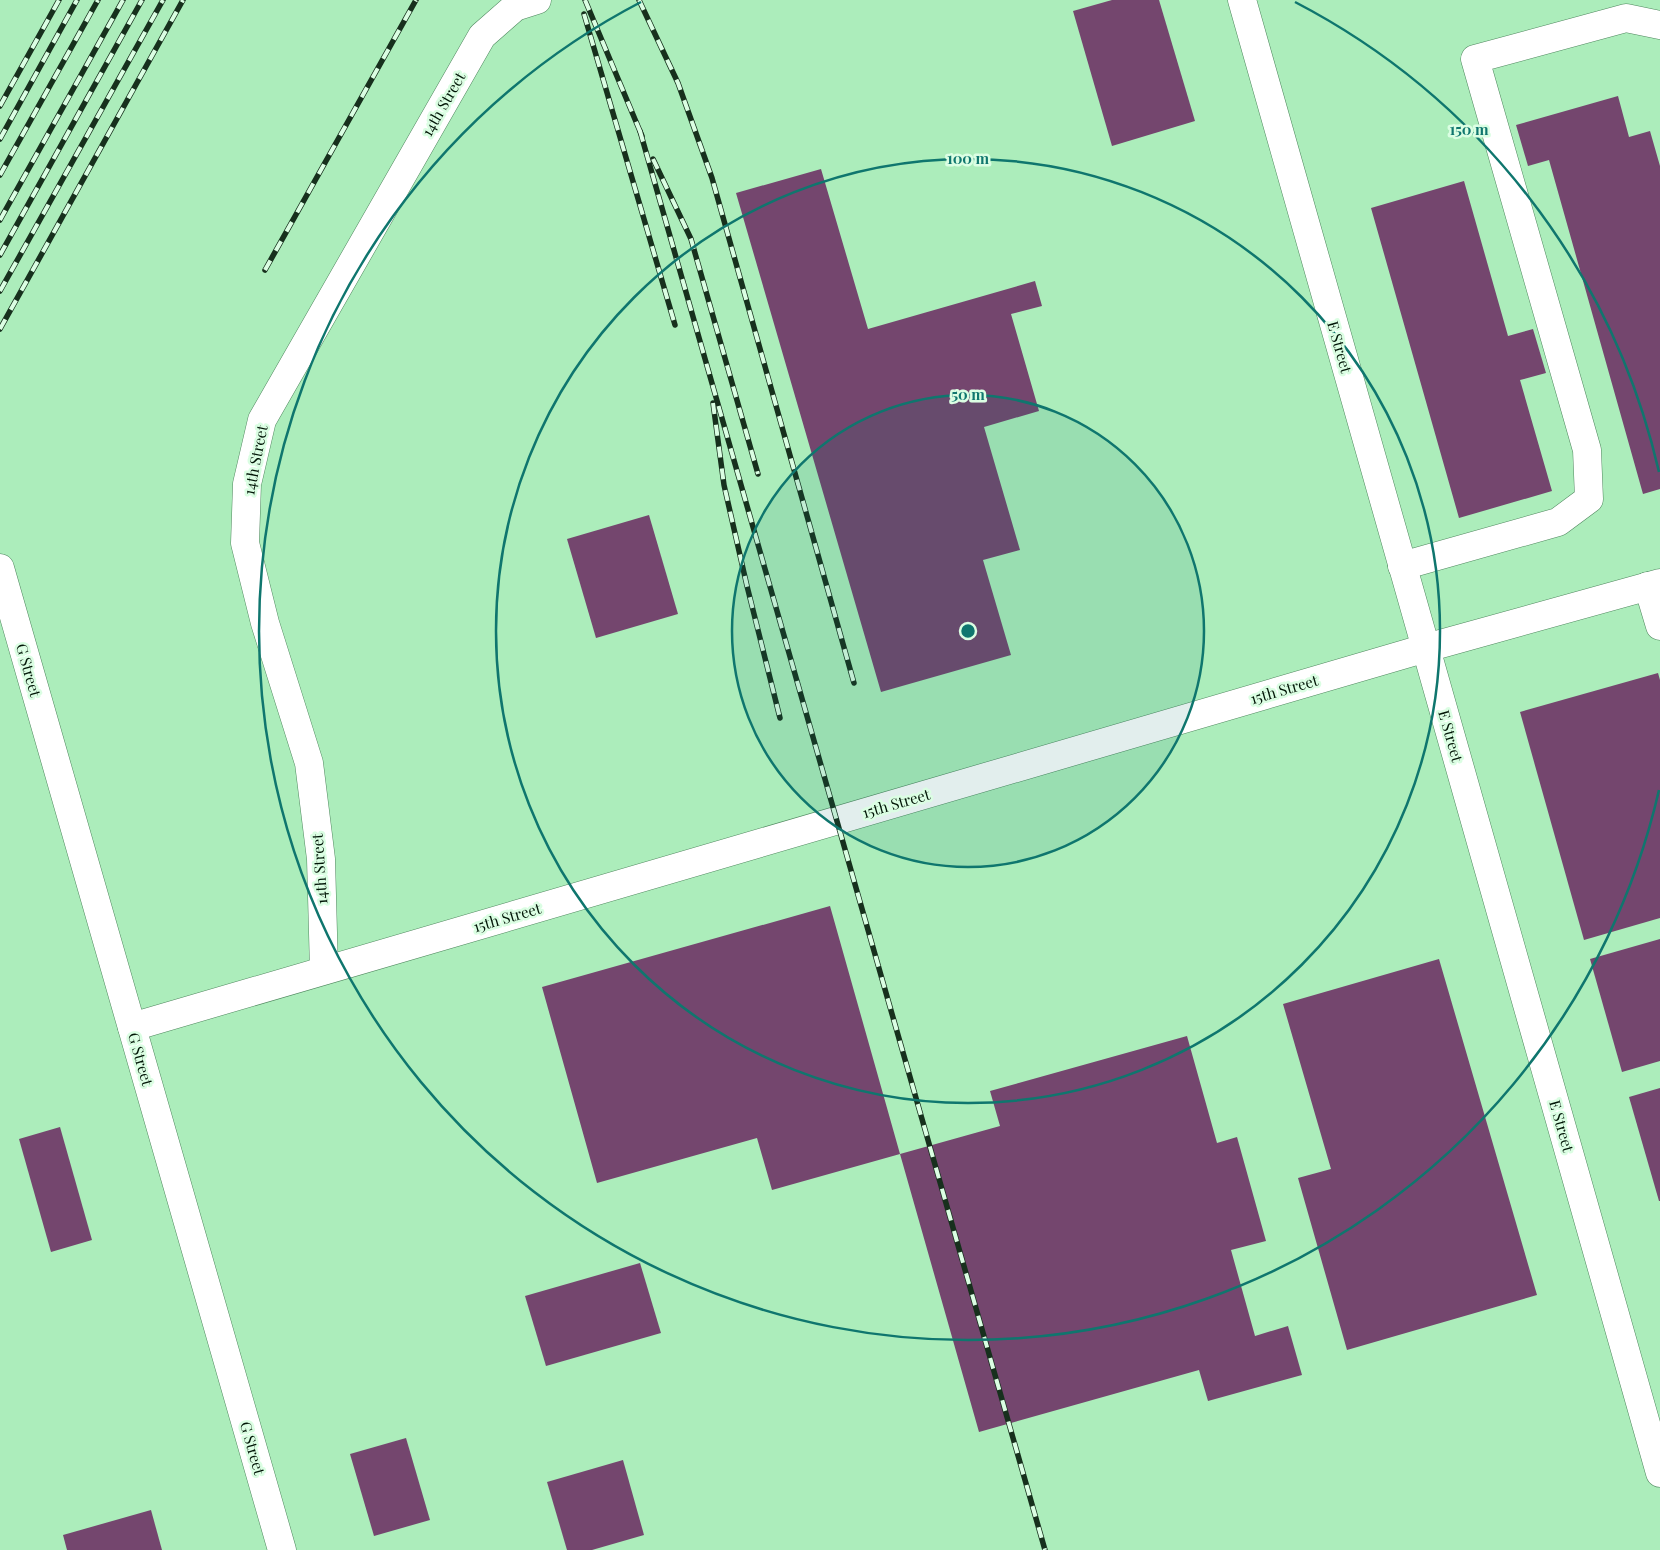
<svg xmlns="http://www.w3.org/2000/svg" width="1660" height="1550" font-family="'Playfair Display',serif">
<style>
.built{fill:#acedbb}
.building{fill:#74466e}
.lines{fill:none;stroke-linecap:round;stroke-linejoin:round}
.minor-casing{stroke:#4f875e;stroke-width:29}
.minor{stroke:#fff;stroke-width:28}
.rail-casing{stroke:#17301d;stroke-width:5.5}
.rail{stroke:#dbfee3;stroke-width:4;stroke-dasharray:11;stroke-linecap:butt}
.ring{fill:none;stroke:#0f766e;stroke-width:2.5}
.labels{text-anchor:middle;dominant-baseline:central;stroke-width:5;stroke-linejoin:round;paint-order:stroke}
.street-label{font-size:15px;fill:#011506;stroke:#dbfee3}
.centre{fill:#0f766e;stroke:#dbfee3;stroke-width:2.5}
.ring-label{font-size:15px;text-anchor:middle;font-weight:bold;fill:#0f766e;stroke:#dbfee3;stroke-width:5;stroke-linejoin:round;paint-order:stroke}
</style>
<rect width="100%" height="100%" fill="#bcf8ca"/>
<rect class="built" x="0" y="0" width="1660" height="1550"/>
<g class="building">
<path d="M 1112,0 L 1159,0 L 1195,121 L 1112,146 L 1073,11 Z"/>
<path d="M 1618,96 L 1629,137 L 1650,131 L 1660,166 L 1660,489 L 1643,494 L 1549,160 L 1528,166 L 1516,125 Z"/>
<path d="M 821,169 L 868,329 L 1035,281 L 1042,306 L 1011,314 L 1039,411 L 984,427 L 1020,550 L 983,560 L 1011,655 L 881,692 L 736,193 Z"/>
<path d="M 1464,181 L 1508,336 L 1533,329 L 1546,373 L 1520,380 L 1552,491 L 1459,518 L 1371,208 Z"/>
<path d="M 649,515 L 678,614 L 596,638 L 567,539 Z"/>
<path d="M 1658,673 L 1660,680 L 1660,918 L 1584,940 L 1520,712 Z"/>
<path d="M 830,906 L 900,1154 L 772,1190 L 757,1138 L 597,1183 L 542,987 Z"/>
<path d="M 1660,939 L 1660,1061 L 1622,1072 L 1590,959 Z"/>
<path d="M 1439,959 L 1537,1295 L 1347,1350 L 1298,1178 L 1331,1169 L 1283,1004 Z"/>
<path d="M 1187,1036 L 1217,1143 L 1237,1137 L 1266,1241 L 1231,1250 L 1255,1336 L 1288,1326 L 1302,1375 L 1208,1401 L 1199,1370 L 979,1432 L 900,1154 L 1000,1126 L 990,1091 Z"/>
<path d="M 1660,1088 L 1660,1201 L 1659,1201 L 1629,1097 Z"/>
<path d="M 60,1127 L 92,1240 L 51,1252 L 19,1139 Z"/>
<path d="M 640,1263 L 661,1333 L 546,1366 L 525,1296 Z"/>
<path d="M 406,1438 L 430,1520 L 374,1536 L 350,1454 Z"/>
<path d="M 623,1460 L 644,1535 L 592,1550 L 567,1550 L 547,1482 Z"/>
<path d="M 151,1510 L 162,1550 L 67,1550 L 63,1535 Z"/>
</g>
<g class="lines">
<g class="minor-casing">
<g id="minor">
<path d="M 1242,0 L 1660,1473"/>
<path d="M 1402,566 L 1558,522 L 1589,499 L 1587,450 L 1475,59 L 1626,18 L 1660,25"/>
<path d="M 0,568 L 282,1550"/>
<path d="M 1648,586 L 1660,626"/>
<path d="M 324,970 L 321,859 L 309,763 L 265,623 L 245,543 L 247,484 L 262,420 L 482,36 L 515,7 L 537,0"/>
<path d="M 132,1027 L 1426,648 L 1660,583"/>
</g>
</g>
<use href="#minor" class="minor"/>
<g class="rail-casing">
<g id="rail">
<path d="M 585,0 L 642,136"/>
<path d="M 639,0 L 678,83 L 712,178 L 854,683"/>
<path d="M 584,14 L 675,325"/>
<path d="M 0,106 L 59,0"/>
<path d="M 640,131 L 1045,1550"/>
<path d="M 0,139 L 77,0"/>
<path d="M 653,159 L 691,239 L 758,474"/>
<path d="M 0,175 L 98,0"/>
<path d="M 0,220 L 123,0"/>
<path d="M 0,255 L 142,0"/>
<path d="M 265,270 L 416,0"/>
<path d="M 0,291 L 163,0"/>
<path d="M 0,329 L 183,0"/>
<path d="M 713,403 L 724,485 L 747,586 L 780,718"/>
</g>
</g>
<use href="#rail" class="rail"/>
</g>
<circle cx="968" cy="631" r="236" fill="#0f766e" fill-opacity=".12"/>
<g class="ring">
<circle cx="968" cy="631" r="236"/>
<circle cx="968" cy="631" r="472"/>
<path d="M1659 790A709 709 0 1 1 641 2M1295 2A709 709 0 0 1 1659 472"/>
</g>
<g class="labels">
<g class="street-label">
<text transform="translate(443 104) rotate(-60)">14th Street</text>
<text transform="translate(1340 347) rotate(74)">E Street</text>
<text transform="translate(255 460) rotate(-79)">14th Street</text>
<text transform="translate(29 670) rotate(74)">G Street</text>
<text transform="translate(1284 689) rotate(-16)">15th Street</text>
<text transform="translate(1451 736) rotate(74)">E Street</text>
<text transform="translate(896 803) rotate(-16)">15th Street</text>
<text transform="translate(319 869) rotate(-94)">14th Street</text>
<text transform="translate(507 917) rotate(-16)">15th Street</text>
<text transform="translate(141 1059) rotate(74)">G Street</text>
<text transform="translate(1562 1126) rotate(74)">E Street</text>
<text transform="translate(253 1448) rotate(74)">G Street</text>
</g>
</g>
<circle cx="968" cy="631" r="8" class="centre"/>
<g class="ring-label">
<text x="1469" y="135">150 m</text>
<text x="968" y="164">100 m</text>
<text x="968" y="400">50 m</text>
</g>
</svg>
